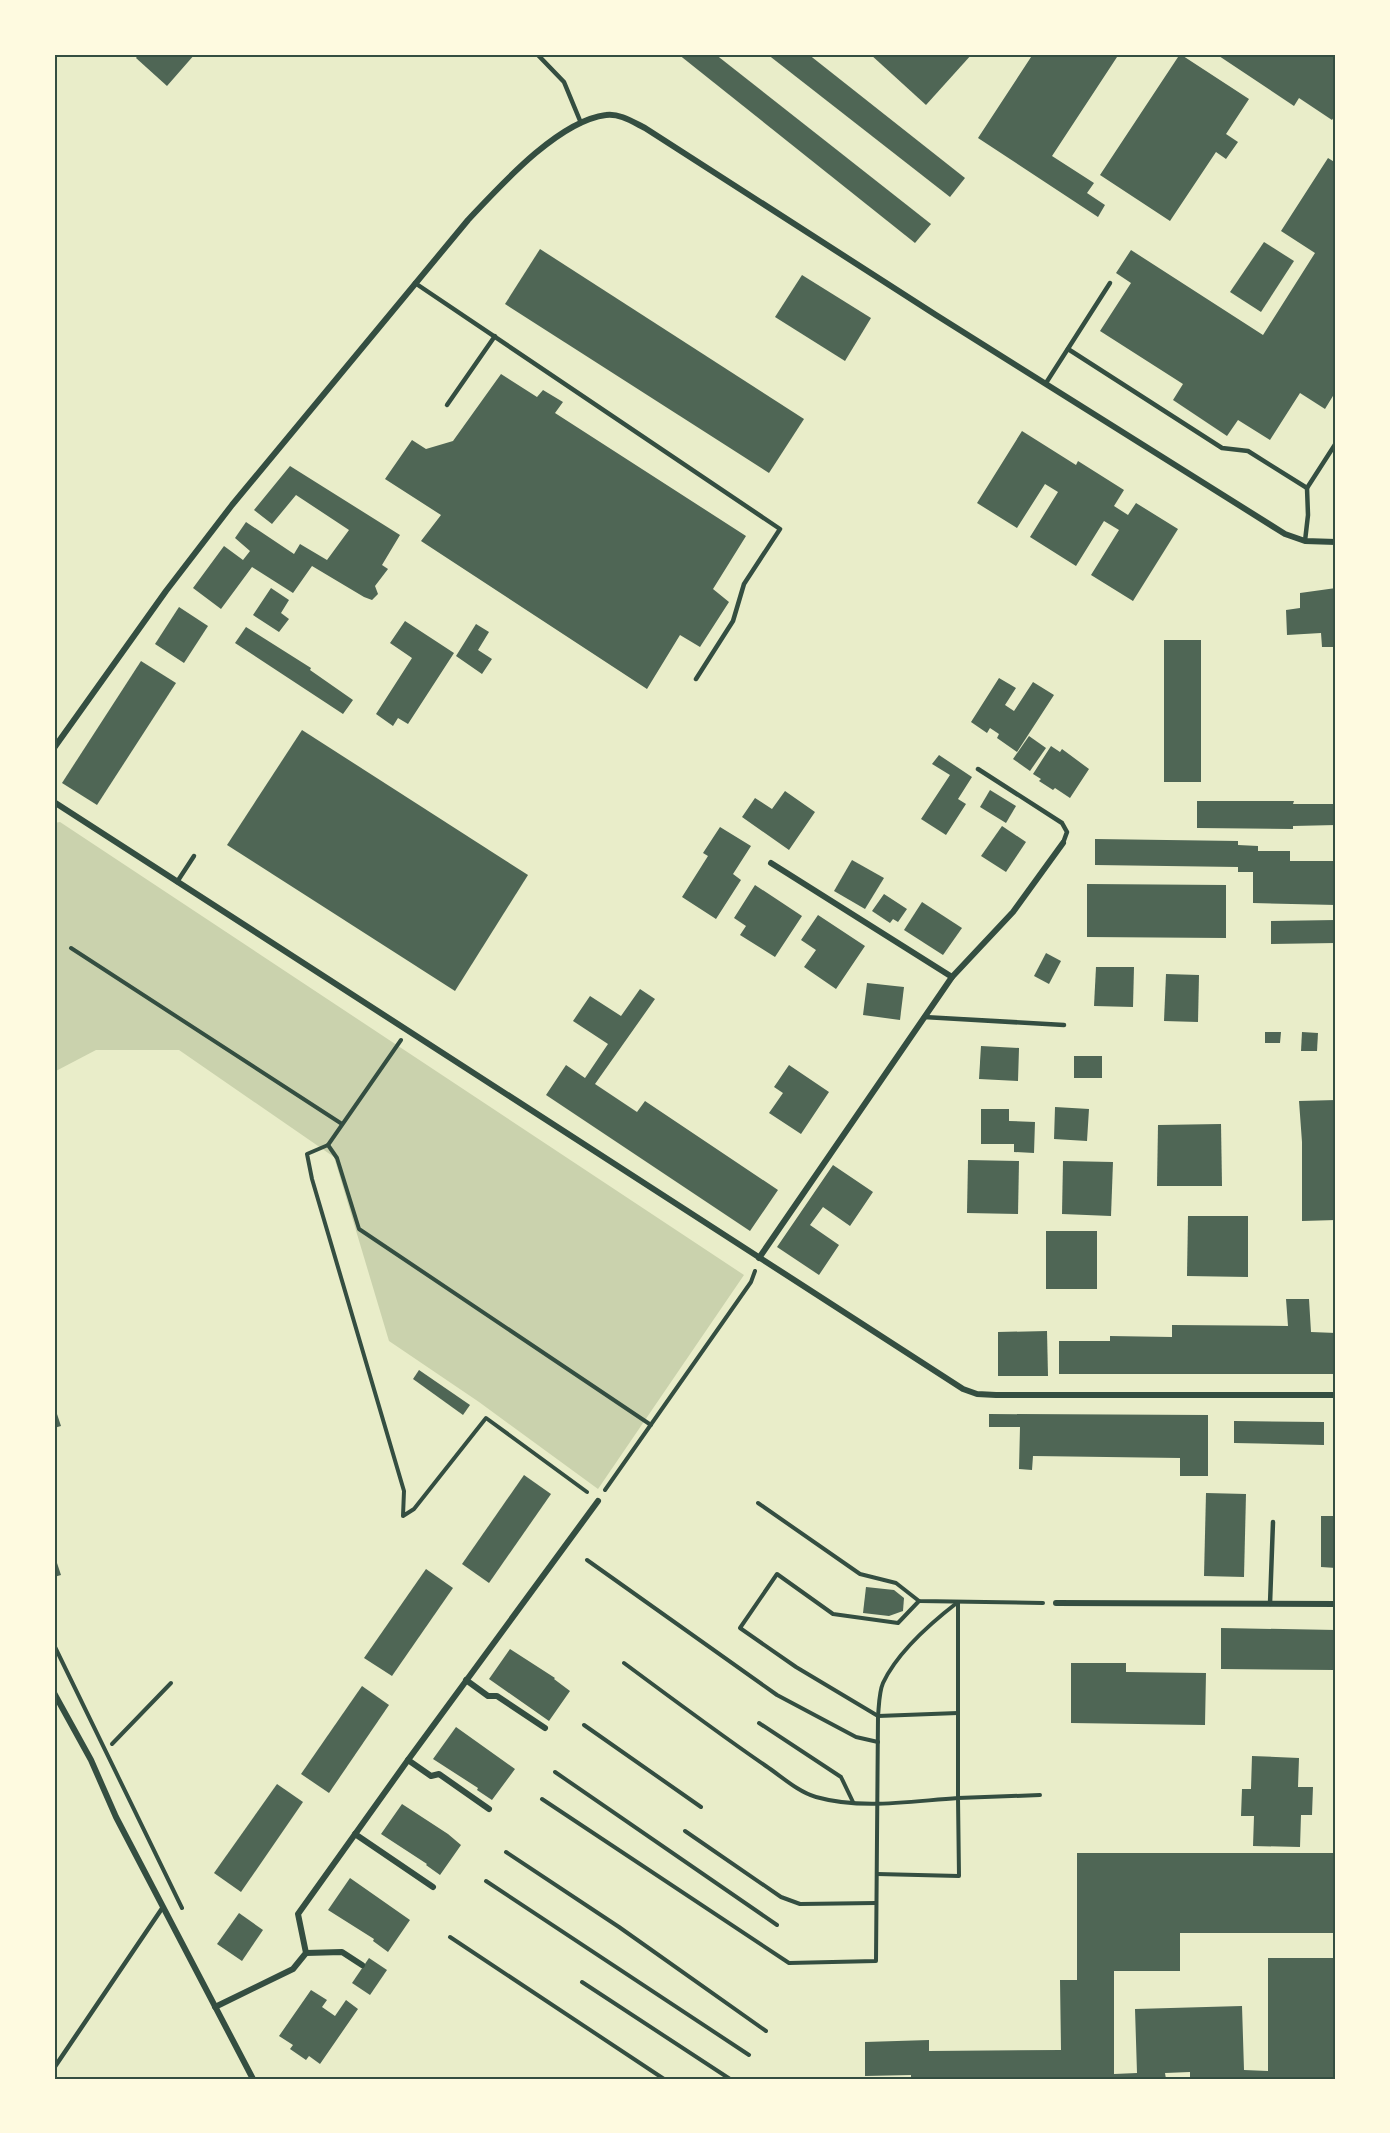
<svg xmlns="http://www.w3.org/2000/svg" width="1390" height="2133" font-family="'PT Serif',serif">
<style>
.green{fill:#cad2ad}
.building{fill:#4f6655}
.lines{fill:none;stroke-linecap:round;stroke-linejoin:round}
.path{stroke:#344e41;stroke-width:4}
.service{stroke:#344e41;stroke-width:4.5}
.minor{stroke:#344e41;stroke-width:6}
.neatline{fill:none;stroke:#344e41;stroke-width:2}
</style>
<rect width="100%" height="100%" fill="#e9edc9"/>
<path class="green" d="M 60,822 L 744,1275 L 598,1489 L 479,1402 L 389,1341 L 334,1157 L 179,1050 L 96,1050 L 54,1072 L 54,823 Z"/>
<g class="building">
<path d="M 139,54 L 195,54 L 167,86 L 136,58 Z"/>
<path d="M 678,54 L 715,54 L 931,224 L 915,243 Z"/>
<path d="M 767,54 L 808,54 L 965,178 L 950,197 Z"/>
<path d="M 870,54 L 972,54 L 926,105 Z"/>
<path d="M 1033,54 L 1119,54 L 1052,156 L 1094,183 L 1087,193 L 1105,205 L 1098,217 L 978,138 Z"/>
<path d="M 1180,54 L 1249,99 L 1226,134 L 1238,142 L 1226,159 L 1216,152 L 1170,221 L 1100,175 Z"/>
<path d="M 1216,54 L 1336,54 L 1336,114 L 1332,120 L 1299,98 L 1294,106 Z"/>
<path d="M 1328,158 L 1336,163 L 1336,391 L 1325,409 L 1300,393 L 1270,440 L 1238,420 L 1227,436 L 1173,400 L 1183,384 L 1100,331 L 1131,283 L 1116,273 L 1131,250 L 1263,335 L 1315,253 L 1281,231 Z"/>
<path d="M 1264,242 L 1294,261 L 1261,312 L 1230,292 Z"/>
<path d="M 540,249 L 804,419 L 769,473 L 505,304 Z"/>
<path d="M 802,275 L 871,318 L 845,361 L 775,317 Z"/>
<path d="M 501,374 L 537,397 L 543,390 L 563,402 L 555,413 L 746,536 L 713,589 L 729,602 L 700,647 L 680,635 L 647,689 L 421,541 L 441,515 L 385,479 L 412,440 L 426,449 L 453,441 Z"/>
<path d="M 1022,431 L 1076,465 L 1078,461 L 1124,490 L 1114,506 L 1128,515 L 1136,503 L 1178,529 L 1133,601 L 1091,575 L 1119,530 L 1104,521 L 1076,566 L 1030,537 L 1058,492 L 1045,484 L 1017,528 L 977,503 Z"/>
<path d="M 290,466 L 400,535 L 382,565 L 388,569 L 375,586 L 378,594 L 372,600 L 364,597 L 312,566 L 293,593 L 252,567 L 221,609 L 193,588 L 224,546 L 243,560 L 250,551 L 235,538 L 246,522 L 294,554 L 300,544 L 327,560 L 349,530 L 296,495 L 272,524 L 254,510 Z"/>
<path d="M 271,588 L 289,600 L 281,613 L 289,619 L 279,632 L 253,615 Z"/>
<path d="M 1336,588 L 1336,647 L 1322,647 L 1321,633 L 1287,635 L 1286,610 L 1300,608 L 1300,593 Z"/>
<path d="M 179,607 L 208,626 L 184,663 L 155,644 Z"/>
<path d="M 405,621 L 454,653 L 408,724 L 398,718 L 393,726 L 376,714 L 412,658 L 390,643 Z"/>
<path d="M 476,624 L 489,632 L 478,650 L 492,659 L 482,674 L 456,656 Z"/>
<path d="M 246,627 L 311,668 L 310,670 L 353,700 L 343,714 L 235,643 Z"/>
<rect x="1164" y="640" width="37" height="142"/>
<path d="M 141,661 L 176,683 L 97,805 L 62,783 Z"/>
<path d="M 999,678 L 1016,688 L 1005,705 L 1014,711 L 1033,682 L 1054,695 L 1017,752 L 997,738 L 999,734 L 990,728 L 987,733 L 971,722 Z"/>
<path d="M 302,730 L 528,875 L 455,991 L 227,845 Z"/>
<path d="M 1029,736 L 1046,748 L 1030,771 L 1013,759 Z"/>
<path d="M 1051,746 L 1060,752 L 1062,749 L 1089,769 L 1070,798 L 1055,788 L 1053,790 L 1039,781 L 1041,779 L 1033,774 Z"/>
<path d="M 939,755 L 972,777 L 958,799 L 966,804 L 946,835 L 921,819 L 950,775 L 932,764 Z"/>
<path d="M 990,790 L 1016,806 L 1006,823 L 980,807 Z"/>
<path d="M 785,791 L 815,812 L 789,850 L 742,817 L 755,798 L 772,809 Z"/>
<path d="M 1197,801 L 1294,801 L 1293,804 L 1336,804 L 1336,825 L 1293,826 L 1293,829 L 1197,828 Z"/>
<path d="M 1002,826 L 1026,842 L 1006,872 L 981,856 Z"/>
<path d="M 720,827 L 751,846 L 733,874 L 741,880 L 716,919 L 682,897 L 708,856 L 703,853 Z"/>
<path d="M 1095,839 L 1238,841 L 1238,845 L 1258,846 L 1258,851 L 1290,851 L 1290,861 L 1336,861 L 1336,905 L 1253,903 L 1253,872 L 1238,872 L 1238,867 L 1095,865 Z"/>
<path d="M 852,860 L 884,878 L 865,909 L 834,891 Z"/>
<path d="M 1087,884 L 1226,885 L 1226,938 L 1087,937 Z"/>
<path d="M 755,885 L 802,916 L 775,957 L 740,935 L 746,926 L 734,918 Z"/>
<path d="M 884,894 L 907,909 L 898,922 L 893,919 L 890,923 L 872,911 Z"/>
<path d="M 922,902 L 962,928 L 943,955 L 904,930 Z"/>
<path d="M 818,915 L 865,946 L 836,989 L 804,967 L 816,950 L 801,940 Z"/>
<path d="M 1336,920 L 1336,943 L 1271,944 L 1271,921 Z"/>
<path d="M 1046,953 L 1061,961 L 1049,984 L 1034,976 Z"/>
<path d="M 1096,967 L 1134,967 L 1133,1007 L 1094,1006 Z"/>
<path d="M 1166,974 L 1199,975 L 1198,1022 L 1164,1021 Z"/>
<path d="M 867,983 L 904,987 L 900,1020 L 863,1015 Z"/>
<path d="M 640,989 L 655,999 L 595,1084 L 637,1112 L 645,1101 L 778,1190 L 750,1231 L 546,1095 L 566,1065 L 585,1078 L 608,1044 L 573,1021 L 590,996 L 621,1016 Z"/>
<path d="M 1265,1032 L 1281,1032 L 1280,1043 L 1265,1043 Z"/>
<path d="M 1302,1032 L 1318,1033 L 1317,1051 L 1301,1051 Z"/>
<path d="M 981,1046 L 1019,1048 L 1018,1081 L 979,1079 Z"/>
<rect x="1074" y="1056" width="28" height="22"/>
<path d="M 789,1065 L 829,1092 L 801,1134 L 769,1113 L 783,1093 L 774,1087 Z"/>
<path d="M 1336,1100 L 1336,1220 L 1302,1221 L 1302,1142 L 1299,1101 Z"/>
<path d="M 1055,1107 L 1089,1109 L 1087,1141 L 1054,1139 Z"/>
<path d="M 981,1109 L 1009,1109 L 1009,1121 L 1035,1122 L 1034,1153 L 1014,1152 L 1014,1144 L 981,1144 Z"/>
<path d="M 1221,1124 L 1222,1186 L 1157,1186 L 1158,1125 Z"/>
<path d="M 968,1160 L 1019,1161 L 1018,1214 L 967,1213 Z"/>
<path d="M 1063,1161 L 1113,1162 L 1111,1216 L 1062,1214 Z"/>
<path d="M 833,1165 L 873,1192 L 850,1226 L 823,1207 L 810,1225 L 839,1245 L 819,1275 L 777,1247 Z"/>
<path d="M 1188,1216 L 1248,1216 L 1248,1277 L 1187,1276 Z"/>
<rect x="1046" y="1231" width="51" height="58"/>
<path d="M 1286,1299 L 1309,1299 L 1311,1332 L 1336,1333 L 1336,1374 L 1059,1374 L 1059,1341 L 1110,1341 L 1110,1336 L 1172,1337 L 1172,1325 L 1288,1326 Z"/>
<path d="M 1047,1331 L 1048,1376 L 998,1376 L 998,1332 Z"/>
<path d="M 419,1370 L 470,1405 L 463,1415 L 413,1379 Z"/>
<path d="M 54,1405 L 61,1426 L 54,1428 Z"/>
<path d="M 989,1414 L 1208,1415 L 1208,1476 L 1180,1476 L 1180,1458 L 1033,1456 L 1032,1470 L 1019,1469 L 1020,1427 L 989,1427 Z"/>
<path d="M 1234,1421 L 1324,1422 L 1324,1445 L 1234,1443 Z"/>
<path d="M 524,1475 L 551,1494 L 489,1583 L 462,1564 Z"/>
<path d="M 1206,1493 L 1246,1494 L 1244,1577 L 1204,1576 Z"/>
<path d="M 1321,1516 L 1336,1516 L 1336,1568 L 1321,1567 Z"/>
<path d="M 54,1554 L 61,1575 L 54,1577 Z"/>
<path d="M 426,1569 L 453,1588 L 392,1676 L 364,1658 Z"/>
<path d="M 866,1587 L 894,1590 L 904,1598 L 903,1611 L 889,1616 L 863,1613 Z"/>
<path d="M 1221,1628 L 1336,1630 L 1336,1670 L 1221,1669 Z"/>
<path d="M 510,1649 L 555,1678 L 554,1679 L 570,1691 L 549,1721 L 489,1679 Z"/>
<path d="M 1071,1663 L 1126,1663 L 1126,1672 L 1206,1673 L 1205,1725 L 1071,1723 Z"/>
<path d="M 362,1686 L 389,1705 L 329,1793 L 301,1774 Z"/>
<path d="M 456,1727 L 515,1769 L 492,1800 L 477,1790 L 478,1788 L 433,1759 Z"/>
<path d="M 1252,1756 L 1299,1758 L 1298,1787 L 1313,1787 L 1312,1815 L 1301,1815 L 1300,1847 L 1253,1846 L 1254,1816 L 1241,1816 L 1242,1789 L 1251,1789 Z"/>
<path d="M 277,1784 L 303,1802 L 241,1892 L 214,1873 Z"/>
<path d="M 402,1804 L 448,1834 L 461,1845 L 440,1875 L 426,1865 L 427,1864 L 381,1834 Z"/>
<path d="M 1077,1853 L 1336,1853 L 1336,1933 L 1180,1933 L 1180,1971 L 1114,1971 L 1114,2074 L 1137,2073 L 1135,2009 L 1242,2006 L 1244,2070 L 1268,2071 L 1268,1958 L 1336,1958 L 1336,2079 L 1190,2079 L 1190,2072 L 1165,2073 L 1166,2079 L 911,2079 L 911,2075 L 865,2076 L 865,2042 L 929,2040 L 929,2051 L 1061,2050 L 1060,1980 L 1077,1980 Z"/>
<path d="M 350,1878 L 410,1920 L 388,1952 L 373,1941 L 374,1939 L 328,1910 Z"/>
<path d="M 239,1913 L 263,1930 L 242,1961 L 217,1944 Z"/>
<path d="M 369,1958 L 387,1970 L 370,1995 L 352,1983 Z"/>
<path d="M 311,1990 L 327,2000 L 322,2007 L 335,2016 L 346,2000 L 358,2009 L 320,2064 L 309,2056 L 306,2060 L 290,2049 L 293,2045 L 279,2036 Z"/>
</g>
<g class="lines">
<g class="path">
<path d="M 71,948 L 342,1124"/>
<path d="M 401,1040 L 328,1145 L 307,1154 L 312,1179 L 404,1491 L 403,1516 L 414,1509 L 486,1418 L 587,1492"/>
<path d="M 328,1145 L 337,1158 L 359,1229 L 651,1425"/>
<path d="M 605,1490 L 751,1282 L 755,1271"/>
<path d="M 758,1503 L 860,1574 L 896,1583 L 919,1601 L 1043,1603"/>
<path d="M 587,1560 L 777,1695 L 856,1737 L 878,1742"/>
<path d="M 919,1601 L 898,1623 L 833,1614 L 777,1574 L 740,1628 L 796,1667 L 878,1716 L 958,1713"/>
<path d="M 54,1645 L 182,1908"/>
<path d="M 624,1663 C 671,1698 718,1733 766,1766 C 781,1776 798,1792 816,1797 C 862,1810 912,1801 958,1798 L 958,1602"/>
<path d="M 759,1723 L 841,1777 L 853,1802"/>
<path d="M 584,1725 L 701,1807"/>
<path d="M 112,1744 L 171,1683"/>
<path d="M 555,1772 L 777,1925"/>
<path d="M 542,1799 L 789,1963 L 876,1961 L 878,1716 C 879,1706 879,1692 883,1683 C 897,1653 932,1622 958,1602"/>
<path d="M 685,1831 L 781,1897 L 800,1904 L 876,1903"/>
<path d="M 506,1852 L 619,1927 L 766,2031"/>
<path d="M 877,1874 L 959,1876 L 958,1798 L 1040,1795"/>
<path d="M 486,1881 L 749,2055"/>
<path d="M 450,1937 L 664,2079"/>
<path d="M 582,1982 L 730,2079"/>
</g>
<g class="service">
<path d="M 537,54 L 564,82 L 581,123"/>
<path d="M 415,283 L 780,529 L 744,584 L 733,621 L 696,679"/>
<path d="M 1068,349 L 1222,448 L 1248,451 L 1307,488"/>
<path d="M 1046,383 L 1110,283"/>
<path d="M 447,405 L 495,336"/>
<path d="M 1305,541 L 1308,515 L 1307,488 L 1336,443"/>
<path d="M 978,769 L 1062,823 L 1067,832 L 1063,843"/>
<path d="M 177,882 L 194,856"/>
<path d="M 924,1017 L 1064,1025"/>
<path d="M 1270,1604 L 1273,1522"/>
<path d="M 54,2068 L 163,1907"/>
</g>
<g class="minor">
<path d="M 54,748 L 166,591 L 232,505 L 468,220 C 500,186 558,121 606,115 C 619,113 633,122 645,128 L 936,315 L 1285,534 L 1305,541 L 1336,542"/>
<path d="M 54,802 L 963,1389 L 977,1394 L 996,1395 L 1336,1395"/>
<path d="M 771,863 L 952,977"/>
<path d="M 759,1258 L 952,977 L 1013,912 L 1063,843"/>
<path d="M 1056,1603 L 1336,1604"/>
<path d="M 466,1680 L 488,1696 L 497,1696 L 545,1728"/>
<path d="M 54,1693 L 91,1760 L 116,1817 L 253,2079"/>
<path d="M 408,1760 L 431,1776 L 439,1774 L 489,1809"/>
<path d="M 355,1834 L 433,1887"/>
<path d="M 306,1953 L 342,1952 L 362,1965"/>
<path d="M 215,2007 L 293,1969 L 306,1953 L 298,1914 L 408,1760 L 598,1501"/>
</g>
</g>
<rect width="1390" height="2133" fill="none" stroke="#fefae0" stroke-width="111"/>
<rect x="56" y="56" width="1278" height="2022" class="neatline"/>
</svg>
